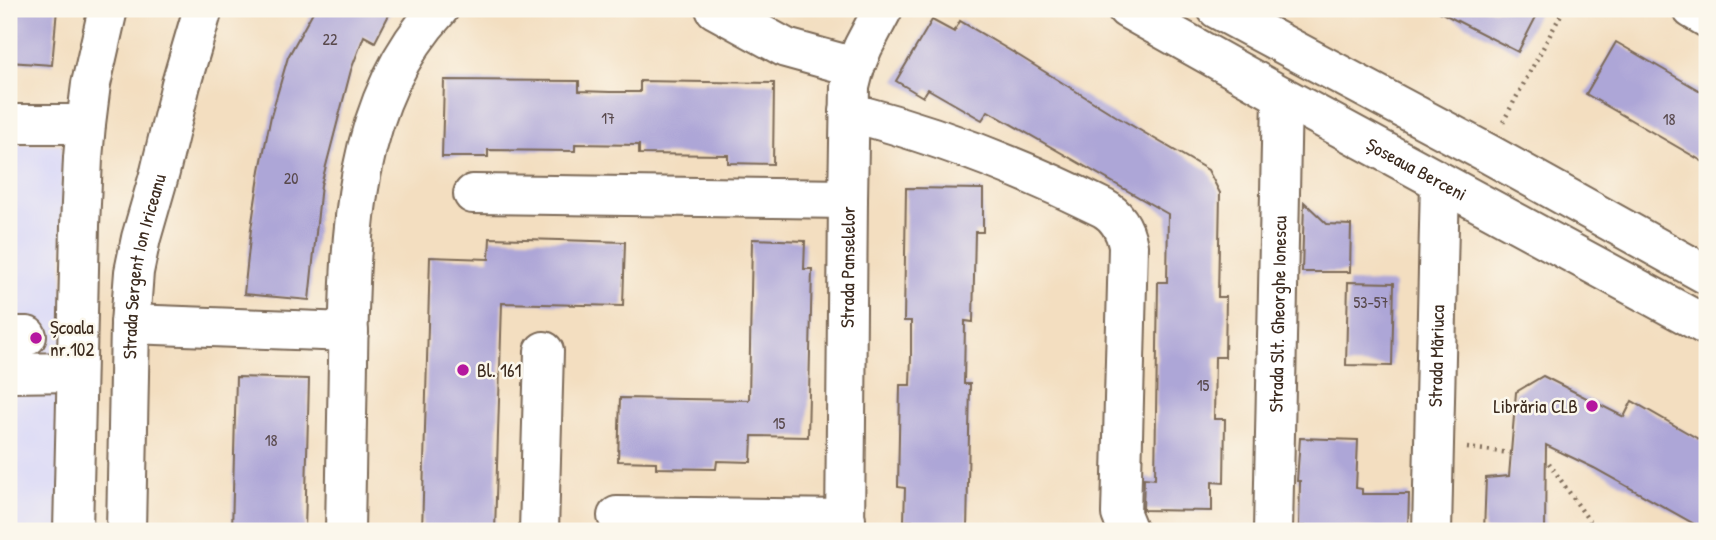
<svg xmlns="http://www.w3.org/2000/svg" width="1716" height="540" font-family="'Patrick Hand',sans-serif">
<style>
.built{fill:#d8d7f8}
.building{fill:#ada6d7}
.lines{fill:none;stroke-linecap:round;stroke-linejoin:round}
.minor-casing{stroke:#7b6957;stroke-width:42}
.major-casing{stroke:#7b6957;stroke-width:42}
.path{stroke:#7b6957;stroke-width:4.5;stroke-dasharray:2 5;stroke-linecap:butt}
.minor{stroke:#fff;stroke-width:38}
.major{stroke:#fff;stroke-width:38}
.poi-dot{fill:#b5179e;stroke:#fbf7ec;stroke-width:2.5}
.labels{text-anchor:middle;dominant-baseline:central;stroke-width:5;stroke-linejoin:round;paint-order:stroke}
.number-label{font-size:16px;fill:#58494c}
.street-label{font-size:19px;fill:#3b2a1e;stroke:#fbf7ec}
.poi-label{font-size:19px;fill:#3b2a1e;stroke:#fbf7ec;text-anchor:start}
</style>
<rect width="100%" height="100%" fill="#fbf7ec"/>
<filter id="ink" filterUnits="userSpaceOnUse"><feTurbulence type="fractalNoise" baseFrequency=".0143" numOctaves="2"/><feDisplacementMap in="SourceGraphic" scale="14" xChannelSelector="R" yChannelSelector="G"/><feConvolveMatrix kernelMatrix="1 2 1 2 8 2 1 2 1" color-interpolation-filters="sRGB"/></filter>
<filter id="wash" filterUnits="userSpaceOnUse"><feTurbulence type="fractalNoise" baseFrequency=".00686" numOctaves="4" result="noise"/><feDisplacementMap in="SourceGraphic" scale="28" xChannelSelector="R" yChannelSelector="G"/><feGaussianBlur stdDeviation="1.57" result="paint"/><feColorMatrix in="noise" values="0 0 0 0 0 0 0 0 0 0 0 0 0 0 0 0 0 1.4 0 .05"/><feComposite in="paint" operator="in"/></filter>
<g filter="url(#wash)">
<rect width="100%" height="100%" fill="#f3dec0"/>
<path class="built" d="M 9,144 L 62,144 L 64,531 L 9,531 Z"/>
<g id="blocks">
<g class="building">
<path d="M 9,9 L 57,9 L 52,65 L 9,62 Z"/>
<path d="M 312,9 L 392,9 L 375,42 L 364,36 L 351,70 L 321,185 L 309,300 L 244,294 L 251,229 L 260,170 L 271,116 L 288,57 L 314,10 Z"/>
<path d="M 1434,9 L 1540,9 L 1518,52 Z"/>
<path d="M 932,20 L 954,32 L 960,21 L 1021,57 L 1119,118 L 1208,170 L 1220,193 L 1218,297 L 1226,297 L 1225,357 L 1215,357 L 1214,419 L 1225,419 L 1224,483 L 1212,482 L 1212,511 L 1143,510 L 1144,478 L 1155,479 L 1158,282 L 1167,282 L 1168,214 L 988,111 L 982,120 L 928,89 L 923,97 L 896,81 Z"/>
<path d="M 1616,42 L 1707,95 L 1707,164 L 1586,94 Z"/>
<path d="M 444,80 L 579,81 L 579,91 L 610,92 L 640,92 L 640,81 L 774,83 L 773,164 L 728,163 L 728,155 L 639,154 L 639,145 L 575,144 L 575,151 L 488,150 L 488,157 L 442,157 Z"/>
<path d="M 906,188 L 983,189 L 983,232 L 975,232 L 973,322 L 965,321 L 964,384 L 970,384 L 967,531 L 930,531 L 930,521 L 904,521 L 905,488 L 898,487 L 900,385 L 910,385 L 911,355 L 911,321 L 904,321 Z"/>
<path d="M 1304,202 L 1327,224 L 1351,225 L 1350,272 L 1302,272 Z"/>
<path d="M 490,238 L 625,242 L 623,306 L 502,303 L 495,531 L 422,531 L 430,257 L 489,259 Z"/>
<path d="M 752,239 L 805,241 L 804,269 L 812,269 L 808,437 L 752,436 L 751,462 L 717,461 L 716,469 L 656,468 L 656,462 L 618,461 L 620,398 L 749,400 Z"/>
<path d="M 1348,282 L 1394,283 L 1392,366 L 1346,365 Z"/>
<path d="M 1543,376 L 1624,417 L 1632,401 L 1707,444 L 1707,531 L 1594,468 L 1546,445 L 1545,531 L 1484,531 L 1486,478 L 1509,476 L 1516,392 Z"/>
<path d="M 236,377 L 309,379 L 305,531 L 232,531 Z"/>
<path d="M 1300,438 L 1358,440 L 1356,488 L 1362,489 L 1362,494 L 1409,494 L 1408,529 L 1299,526 L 1300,481 L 1297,481 Z"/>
</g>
</g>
</g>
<g filter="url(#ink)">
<use href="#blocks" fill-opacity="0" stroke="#7b6957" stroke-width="2"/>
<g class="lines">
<g class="minor-casing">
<g id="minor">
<path d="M 715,9 L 786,48 L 855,67"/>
<path d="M 1692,9 L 1707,18"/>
<path d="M 849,112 C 938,135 1021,167 1103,208 C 1118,216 1125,230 1128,246 L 1121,514 L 1128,531"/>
<path d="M 9,124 L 86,124"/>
<path d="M 473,194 L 848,199"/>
<path d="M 130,324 L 349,332"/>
<path d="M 9,336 L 27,336"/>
<path d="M 9,373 L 76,372"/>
<path d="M 617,516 L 846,519"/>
<path d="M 345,531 C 346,474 347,418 348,361 C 350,240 351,103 439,9"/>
<path d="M 539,531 L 544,351"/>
<path id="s1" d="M 845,531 L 848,199 L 850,87 L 855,67 L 863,47 L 883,9"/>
<path id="s2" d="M 1273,531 L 1282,96"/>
<path id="s3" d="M 1432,531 L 1440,182"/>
</g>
</g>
<g class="major-casing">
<g id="major">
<path id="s4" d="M 1127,9 L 1282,96 L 1707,326"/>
<path d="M 1217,9 L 1487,153 L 1707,275"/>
<path d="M 73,531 L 80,226 L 83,158 L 86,124 L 91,84 L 108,9"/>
<path id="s5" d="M 126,531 L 130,324 L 134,272 L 141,238 L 160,172 L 181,84 L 203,9"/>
</g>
</g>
<g class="path">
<path d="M 1503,122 L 1564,9"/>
<path d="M 1467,448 L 1511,453"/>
<path d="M 1549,463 L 1596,531"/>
</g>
<use href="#minor" class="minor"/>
<use href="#major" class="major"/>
</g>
</g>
<g class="poi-dot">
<circle cx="36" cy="338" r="7"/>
<circle cx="463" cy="370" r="7"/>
<circle cx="1592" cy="406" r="7"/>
</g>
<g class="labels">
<g class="number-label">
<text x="330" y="39">22</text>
<text x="608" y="118">17</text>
<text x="1669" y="119">18</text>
<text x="291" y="178">20</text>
<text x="1371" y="302">53-57</text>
<text x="1203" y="385">15</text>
<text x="779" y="423">15</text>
<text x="271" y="440">18</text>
</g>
<g class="street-label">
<text stroke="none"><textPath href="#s4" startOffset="331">Șoseaua Berceni</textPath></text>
<text stroke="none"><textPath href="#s5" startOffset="266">Strada Sergent Ion Iriceanu</textPath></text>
<text stroke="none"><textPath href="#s1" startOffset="264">Strada Panselelor</textPath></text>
<text stroke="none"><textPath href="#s2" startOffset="217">Strada Slt. Gheorghe Ionescu</textPath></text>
<text stroke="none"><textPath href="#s3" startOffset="175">Strada Măriuca</textPath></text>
</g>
<g class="poi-label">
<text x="50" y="327">Școala<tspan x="50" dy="22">nr.102</tspan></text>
<text x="477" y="370">Bl. 161</text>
<text x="1578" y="406" text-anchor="end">Librăria CLB</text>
</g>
</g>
<rect width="1716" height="540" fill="none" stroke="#fbf7ec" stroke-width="35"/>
</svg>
